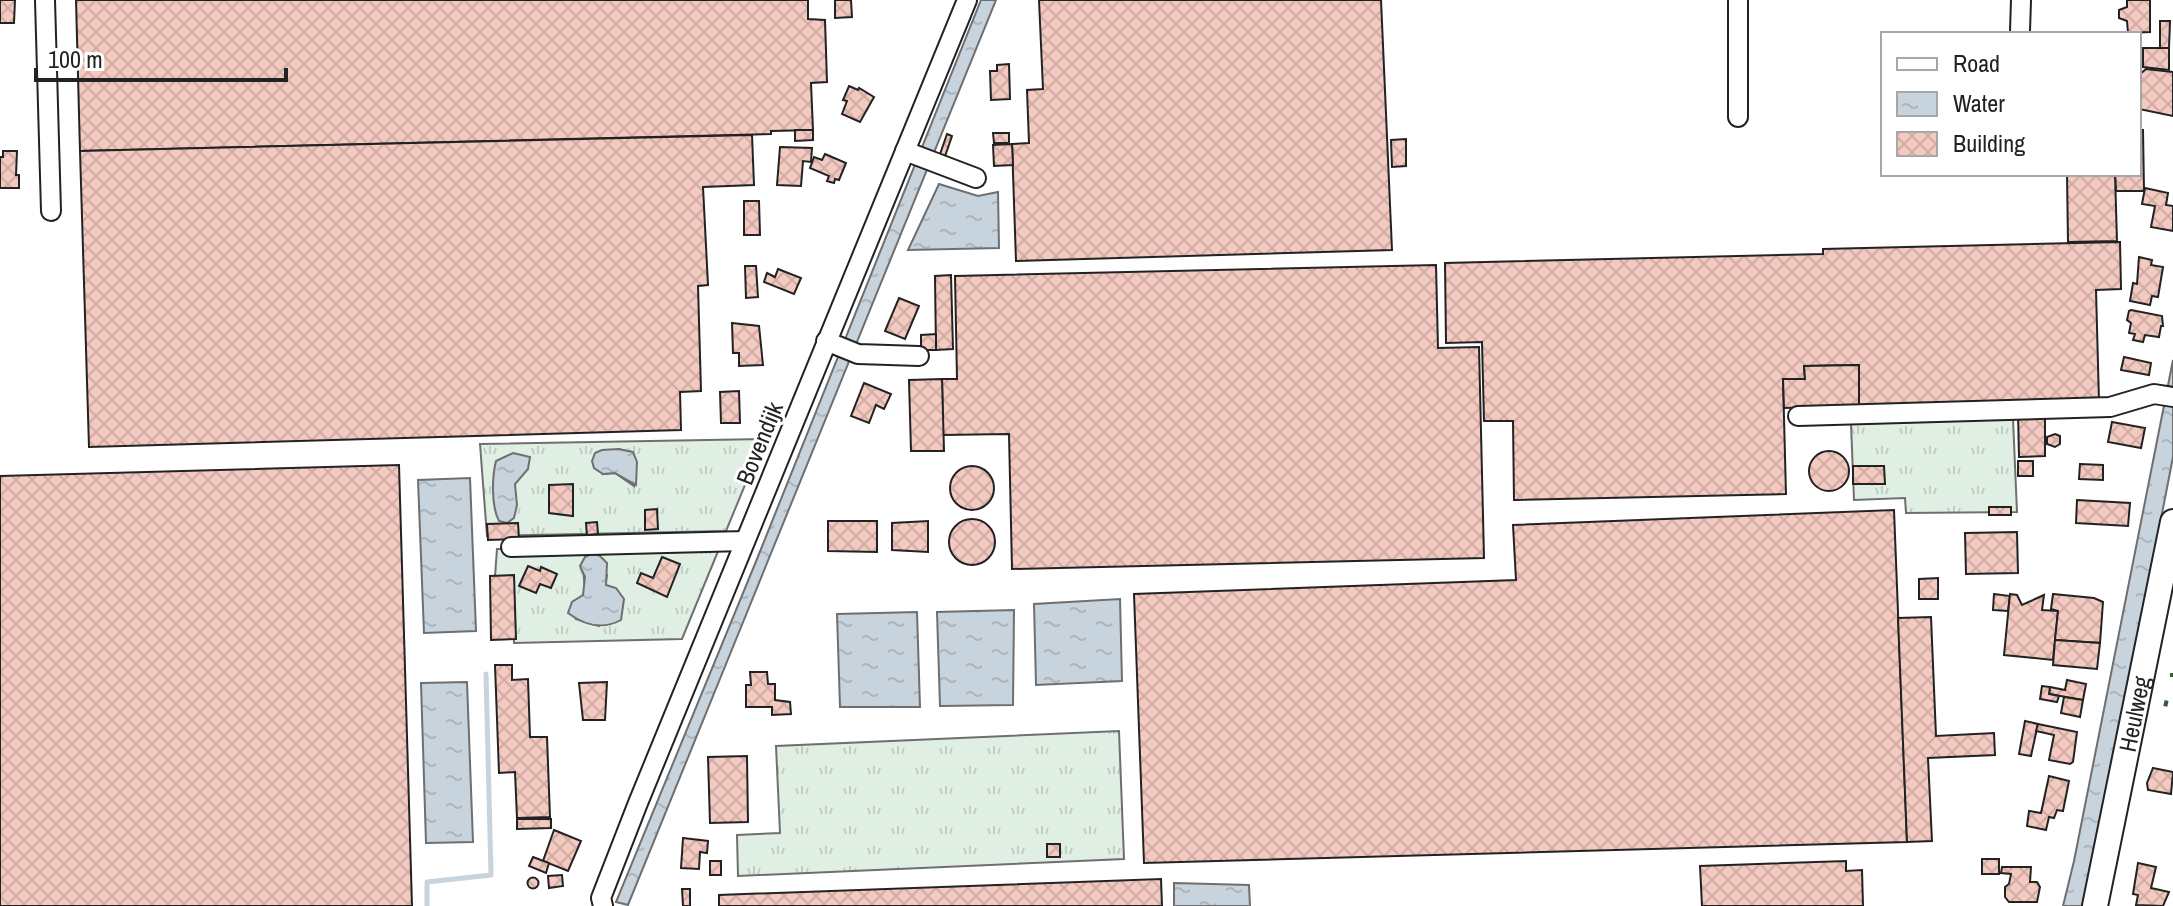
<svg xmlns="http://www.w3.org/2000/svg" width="2173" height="906" font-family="'Archivo Narrow',sans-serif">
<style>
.grass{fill:url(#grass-tufts);stroke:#6f6f6f;stroke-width:2;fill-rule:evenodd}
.water{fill:url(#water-ripples);stroke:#6f6f6f;stroke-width:2}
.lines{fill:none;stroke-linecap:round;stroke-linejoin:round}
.stream{stroke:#c7d3dd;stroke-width:5}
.building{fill:url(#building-cross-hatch);stroke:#222;stroke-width:2}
.minor-casing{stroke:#222;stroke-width:22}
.major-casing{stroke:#222;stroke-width:28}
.minor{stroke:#fff;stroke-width:18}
.major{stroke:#fff;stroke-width:24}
.hedge{stroke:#2f5e38;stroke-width:6;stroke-dasharray:4 6;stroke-linecap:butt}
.labels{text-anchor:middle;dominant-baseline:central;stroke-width:6;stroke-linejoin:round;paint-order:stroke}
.street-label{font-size:24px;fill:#222;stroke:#fff}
</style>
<defs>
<pattern id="grass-tufts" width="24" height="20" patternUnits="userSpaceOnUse" patternTransform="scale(2)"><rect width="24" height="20" fill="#e0efe3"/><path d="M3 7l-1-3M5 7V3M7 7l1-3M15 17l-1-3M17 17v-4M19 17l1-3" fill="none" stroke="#c0cdc2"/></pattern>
<pattern id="water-ripples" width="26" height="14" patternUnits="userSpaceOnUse" patternTransform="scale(2)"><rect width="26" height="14" fill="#c7d3dd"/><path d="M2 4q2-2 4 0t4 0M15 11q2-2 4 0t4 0" fill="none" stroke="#abb5bd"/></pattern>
<pattern id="building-cross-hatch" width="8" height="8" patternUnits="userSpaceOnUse" patternTransform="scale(2)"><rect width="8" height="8" fill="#f3c9c0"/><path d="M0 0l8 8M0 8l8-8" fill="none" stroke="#d0aca5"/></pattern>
</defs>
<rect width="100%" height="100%" fill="#fff"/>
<g class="grass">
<path d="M 2013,419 L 2017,512 L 1906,513 L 1905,498 L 1854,500 L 1851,424 Z"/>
<path d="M 764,439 L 726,531 L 487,536 L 480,444 ZM 618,449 L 633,452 L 634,486 L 615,473 L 603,474 Z"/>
<path d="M 721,544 L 682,639 L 514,643 L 513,584 L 495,576 L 497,549 ZM 583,569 L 607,575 L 599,626 L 576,619 L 585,589 Z"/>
<path d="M 1119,731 L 1124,859 L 738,876 L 737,835 L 780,833 L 776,746 Z"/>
</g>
<g class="water">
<path d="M 981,0 L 996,0 L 628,905 L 616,902 L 757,559 Z"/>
<path d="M 939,184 L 978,196 L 998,192 L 999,248 L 908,250 Z"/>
<path d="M 2173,360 L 2173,457 L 2098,843 L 2082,906 L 2063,906 L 2074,861 Z"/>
<path d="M 618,449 L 633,452 L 637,462 L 636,485 L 615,473 L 603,474 L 594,468 L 592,461 L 595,453 L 602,450 Z"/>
<path d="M 513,453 L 530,457 L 528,469 L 515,484 L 517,505 L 514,518 L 507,523 L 499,521 C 491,506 492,477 496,461 Z"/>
<path d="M 470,478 L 476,631 L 424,633 L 418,480 Z"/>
<path d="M 593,553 L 600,556 L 607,563 L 606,585 L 616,588 L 624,599 L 621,620 C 603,630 584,625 568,613 L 572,602 L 583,595 L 585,577 L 580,566 L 585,557 Z"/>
<path d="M 1120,599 L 1122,681 L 1036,685 L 1034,604 Z"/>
<path d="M 1014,610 L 1013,705 L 940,706 L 937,612 Z"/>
<path d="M 917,612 L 920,707 L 840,707 L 837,614 Z"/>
<path d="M 467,682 L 473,842 L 426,843 L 421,683 Z"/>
<path d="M 1174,883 L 1249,885 L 1250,906 L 1174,906 Z"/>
</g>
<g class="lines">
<path class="stream" d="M 427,906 L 427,882 L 491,875 L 486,674"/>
</g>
<g class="building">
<path d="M 0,0 L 15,0 L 14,23 L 0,23 Z"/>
<path d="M 76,0 L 808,0 L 808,19 L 825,20 L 827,82 L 811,83 L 813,130 L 771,131 L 771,134 L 80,151 Z"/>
<path d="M 835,0 L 851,0 L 852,17 L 835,18 Z"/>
<path d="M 1039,0 L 1381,0 L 1392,250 L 1016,261 L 1012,144 L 1029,143 L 1027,90 L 1043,89 Z"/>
<path d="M 2127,0 L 2150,0 L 2150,32 L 2128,33 L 2127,21 L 2119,18 L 2119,10 L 2127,7 Z"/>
<path d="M 2160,21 L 2170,21 L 2169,48 L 2160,48 Z"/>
<path d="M 2143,48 L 2169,48 L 2169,70 L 2143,67 Z"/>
<path d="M 1009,64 L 1010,99 L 991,100 L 990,71 L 997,71 L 997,65 Z"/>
<path d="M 2146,69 L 2173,72 L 2173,116 L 2139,109 L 2139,75 Z"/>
<path d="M 849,86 L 858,90 L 859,88 L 874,97 L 860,122 L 842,114 L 847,101 L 843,100 Z"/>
<path d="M 795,130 L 813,130 L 813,140 L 795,141 Z"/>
<path d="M 2139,130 L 2143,130 L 2144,191 L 2116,191 L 2115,174 L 2139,174 Z"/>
<path d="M 993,133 L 1009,133 L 1009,143 L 994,143 Z"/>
<path d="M 947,134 L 952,136 L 943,162 L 938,160 Z"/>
<path d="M 752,135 L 754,185 L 703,187 L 708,285 L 698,286 L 701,391 L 680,392 L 681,430 L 89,447 L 80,151 Z"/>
<path d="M 1406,139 L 1406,166 L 1392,167 L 1391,140 Z"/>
<path d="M 1012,144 L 1013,165 L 994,166 L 993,145 Z"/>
<path d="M 780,147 L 812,148 L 811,162 L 803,161 L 801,186 L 777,185 Z"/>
<path d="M 3,151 L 17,151 L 16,175 L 19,175 L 19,188 L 0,188 L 0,157 L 3,157 Z"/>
<path d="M 825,154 L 846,163 L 839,180 L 835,179 L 834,183 L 827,181 L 829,176 L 810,168 L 814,157 L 822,160 Z"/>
<path d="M 2067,174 L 2115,174 L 2117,241 L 2068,242 Z"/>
<path d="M 2145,188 L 2168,193 L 2166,205 L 2173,206 L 2173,231 L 2151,227 L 2155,206 L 2142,204 Z"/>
<path d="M 744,201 L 759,201 L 760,235 L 744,235 Z"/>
<path d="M 2120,242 L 2121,289 L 2096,290 L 2099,401 L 1859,406 L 1859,365 L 1804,366 L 1805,379 L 1783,379 L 1786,494 L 1514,500 L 1513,421 L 1484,421 L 1482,342 L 1446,343 L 1445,263 L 1823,254 L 1823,249 Z"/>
<path d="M 2139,257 L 2152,260 L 2151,265 L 2163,267 L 2158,297 L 2152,296 L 2150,305 L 2130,301 L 2133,283 L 2137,284 Z"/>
<path d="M 1436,265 L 1438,348 L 1479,347 L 1484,558 L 1012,569 L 1009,434 L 943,435 L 942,379 L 957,379 L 955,276 Z"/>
<path d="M 745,266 L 756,266 L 758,297 L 746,298 Z"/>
<path d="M 778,269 L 801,278 L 794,294 L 764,282 L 767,273 L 775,277 Z"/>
<path d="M 951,275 L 953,349 L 936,350 L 935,276 Z"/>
<path d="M 899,298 L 919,306 L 905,339 L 885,331 Z"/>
<path d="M 2131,310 L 2162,316 L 2163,326 L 2161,326 L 2159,337 L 2145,335 L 2143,342 L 2133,340 L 2135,334 L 2129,333 L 2131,323 L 2127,320 L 2129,311 Z"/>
<path d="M 732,323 L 759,326 L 763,365 L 739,366 L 739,353 L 733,353 Z"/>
<path d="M 936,334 L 936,350 L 921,350 L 921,335 Z"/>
<path d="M 2124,357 L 2151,363 L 2149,375 L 2121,370 Z"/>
<path d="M 1859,365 L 1859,406 L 1784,408 L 1783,379 L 1805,379 L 1804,366 Z"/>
<path d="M 942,379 L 944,451 L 911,451 L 909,380 Z"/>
<path d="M 864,383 L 891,394 L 884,409 L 876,405 L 869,423 L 851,416 Z"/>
<path d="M 739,391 L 740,423 L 721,423 L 720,392 Z"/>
<path d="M 2045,411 L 2045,456 L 2019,457 L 2018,412 Z"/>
<path d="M 2112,422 L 2145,428 L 2141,448 L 2108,442 Z"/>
<path d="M 2055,434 L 2060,436 L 2060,444 L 2055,447 L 2047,444 L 2047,437 Z"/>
<circle cx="1829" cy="471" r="20"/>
<rect x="2018" y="461" width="15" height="15"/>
<path d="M 2080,464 L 2103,465 L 2103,480 L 2079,479 Z"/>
<path d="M 399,465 L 412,906 L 0,906 L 0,476 Z"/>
<circle cx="972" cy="488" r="22"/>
<path d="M 1853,466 L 1884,466 L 1885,484 L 1853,484 Z"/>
<path d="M 573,484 L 573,516 L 549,513 L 549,485 Z"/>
<path d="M 2077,500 L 2130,503 L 2128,526 L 2076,523 Z"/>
<rect x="1989" y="507" width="22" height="8"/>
<path d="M 657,509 L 658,529 L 645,530 L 645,510 Z"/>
<path d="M 1894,510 L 1907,842 L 1144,863 L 1134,594 L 1516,580 L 1513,525 Z"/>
<circle cx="972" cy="542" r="23"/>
<path d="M 828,521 L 877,521 L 877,552 L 828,551 Z"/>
<path d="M 928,521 L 928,552 L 892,550 L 892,523 Z"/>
<path d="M 597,522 L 598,534 L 587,535 L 586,523 Z"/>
<path d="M 518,523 L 519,539 L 488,540 L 487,524 Z"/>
<path d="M 2017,532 L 2018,573 L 1966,574 L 1965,533 Z"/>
<path d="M 662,557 L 680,564 L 667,597 L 637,583 L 641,573 L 653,578 Z"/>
<path d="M 528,566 L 540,571 L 541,567 L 557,574 L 551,588 L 540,584 L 536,593 L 519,586 Z"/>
<path d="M 514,575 L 516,639 L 491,640 L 490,576 Z"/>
<path d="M 1938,578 L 1938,599 L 1919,599 L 1919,579 Z"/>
<path d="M 1994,594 L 2010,596 L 2008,611 L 1993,610 Z"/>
<path d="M 2010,594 L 2017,595 L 2022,605 L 2044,595 L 2042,610 L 2058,611 L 2053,660 L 2004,655 Z"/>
<path d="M 2053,594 L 2094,598 L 2103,602 L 2100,643 L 2055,640 L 2058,611 L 2051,609 Z"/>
<path d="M 1931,617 L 1936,736 L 1994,733 L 1995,755 L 1928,758 L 1932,841 L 1907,842 L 1898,618 Z"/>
<path d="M 2055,640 L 2100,643 L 2097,669 L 2053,665 Z"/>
<path d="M 495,665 L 512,665 L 512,680 L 528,679 L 530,737 L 547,737 L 550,817 L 517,818 L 515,772 L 499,773 Z"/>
<path d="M 750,672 L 767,672 L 768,684 L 775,684 L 775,700 L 790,702 L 791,714 L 772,715 L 772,707 L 746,707 L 746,685 L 751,685 Z"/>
<path d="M 2067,680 L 2086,684 L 2083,700 L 2049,694 L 2050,687 L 2065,690 Z"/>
<path d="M 607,682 L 605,720 L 583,720 L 579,683 Z"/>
<path d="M 2042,686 L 2050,687 L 2049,694 L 2059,696 L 2057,702 L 2040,699 Z"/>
<path d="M 2064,697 L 2083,700 L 2080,717 L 2061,713 Z"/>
<path d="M 2025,721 L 2038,724 L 2031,756 L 2019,754 Z"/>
<path d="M 2038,724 L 2077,732 L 2073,762 L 2070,764 L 2049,760 L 2054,735 L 2036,731 Z"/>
<path d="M 747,756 L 748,822 L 710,823 L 708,757 Z"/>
<path d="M 2153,768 L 2173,772 L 2171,794 L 2148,790 L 2147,783 Z"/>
<path d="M 2049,776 L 2069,781 L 2063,811 L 2057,810 L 2054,818 L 2049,817 L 2046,830 L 2027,826 L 2029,811 L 2041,813 Z"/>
<path d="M 517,819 L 551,819 L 551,828 L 517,829 Z"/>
<path d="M 554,830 L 581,841 L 568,871 L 543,861 Z"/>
<path d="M 683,838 L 708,841 L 707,853 L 700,852 L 699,869 L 681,868 Z"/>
<rect x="1047" y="844" width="13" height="13"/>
<path d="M 533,857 L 549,863 L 546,873 L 529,866 Z"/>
<rect x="1982" y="859" width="17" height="15"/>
<rect x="710" y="861" width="11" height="14"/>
<path d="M 1846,861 L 1846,871 L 1862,870 L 1863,906 L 1702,906 L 1700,866 Z"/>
<path d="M 2138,863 L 2156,867 L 2151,888 L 2169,892 L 2163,906 L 2136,905 L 2138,895 L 2133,894 Z"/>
<path d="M 2002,867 L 2031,867 L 2030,882 L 2037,882 L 2040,887 L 2037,902 L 2009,902 L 2005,897 L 2005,887 L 2009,884 L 2011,874 L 2001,873 Z"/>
<path d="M 562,875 L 563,886 L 549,888 L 548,876 Z"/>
<circle cx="533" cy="883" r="5.5"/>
<path d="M 1161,879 L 1162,906 L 719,906 L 719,895 Z"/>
<path d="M 682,889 L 690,889 L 690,906 L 683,906 Z"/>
</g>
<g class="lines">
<g class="minor-casing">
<g id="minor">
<path d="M 45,0 L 51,211"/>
<path d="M 1738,0 L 1738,117"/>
<path d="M 2020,31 L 2021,0"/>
<path d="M 905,151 L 976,178"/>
<path d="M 826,341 L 858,354 L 919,356"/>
<path d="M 1798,416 L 2110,407 L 2154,394 L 2173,397"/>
<path d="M 511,547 L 745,541"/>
<path d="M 603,906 L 601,898 L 638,803 L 967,0"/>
</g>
</g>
<g class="major-casing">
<g id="major">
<path id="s1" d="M 2095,906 L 2173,522"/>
</g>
</g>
<use href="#minor" class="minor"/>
<use href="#major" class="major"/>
<g class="hedge">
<path d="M 2173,673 L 2173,678"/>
<path d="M 2164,703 L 2173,705"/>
</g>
</g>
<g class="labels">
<g class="street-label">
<text transform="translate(759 443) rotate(-68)">Bovendijk</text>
<text stroke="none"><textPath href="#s1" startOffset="196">Heulweg</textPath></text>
</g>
</g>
<rect x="1881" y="32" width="260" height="144" fill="#ffffff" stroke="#a7a7a7" stroke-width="2"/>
<rect x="1897" y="58" width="40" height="12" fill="#ffffff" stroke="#a7a7a7" stroke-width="2"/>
<text x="1953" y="72" font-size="24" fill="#222222">Road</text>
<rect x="1897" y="92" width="40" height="24" fill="url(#water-ripples)" stroke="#a7a7a7" stroke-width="2"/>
<text x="1953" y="112" font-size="24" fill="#222222">Water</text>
<rect x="1897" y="132" width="40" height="24" fill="url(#building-cross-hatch)" stroke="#a7a7a7" stroke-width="2"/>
<text x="1953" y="152" font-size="24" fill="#222222">Building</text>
<path d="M36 68v12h250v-12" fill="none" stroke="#222222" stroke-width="4"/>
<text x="48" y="68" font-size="24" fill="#222222" stroke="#ffffff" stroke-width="6" paint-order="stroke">100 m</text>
</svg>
